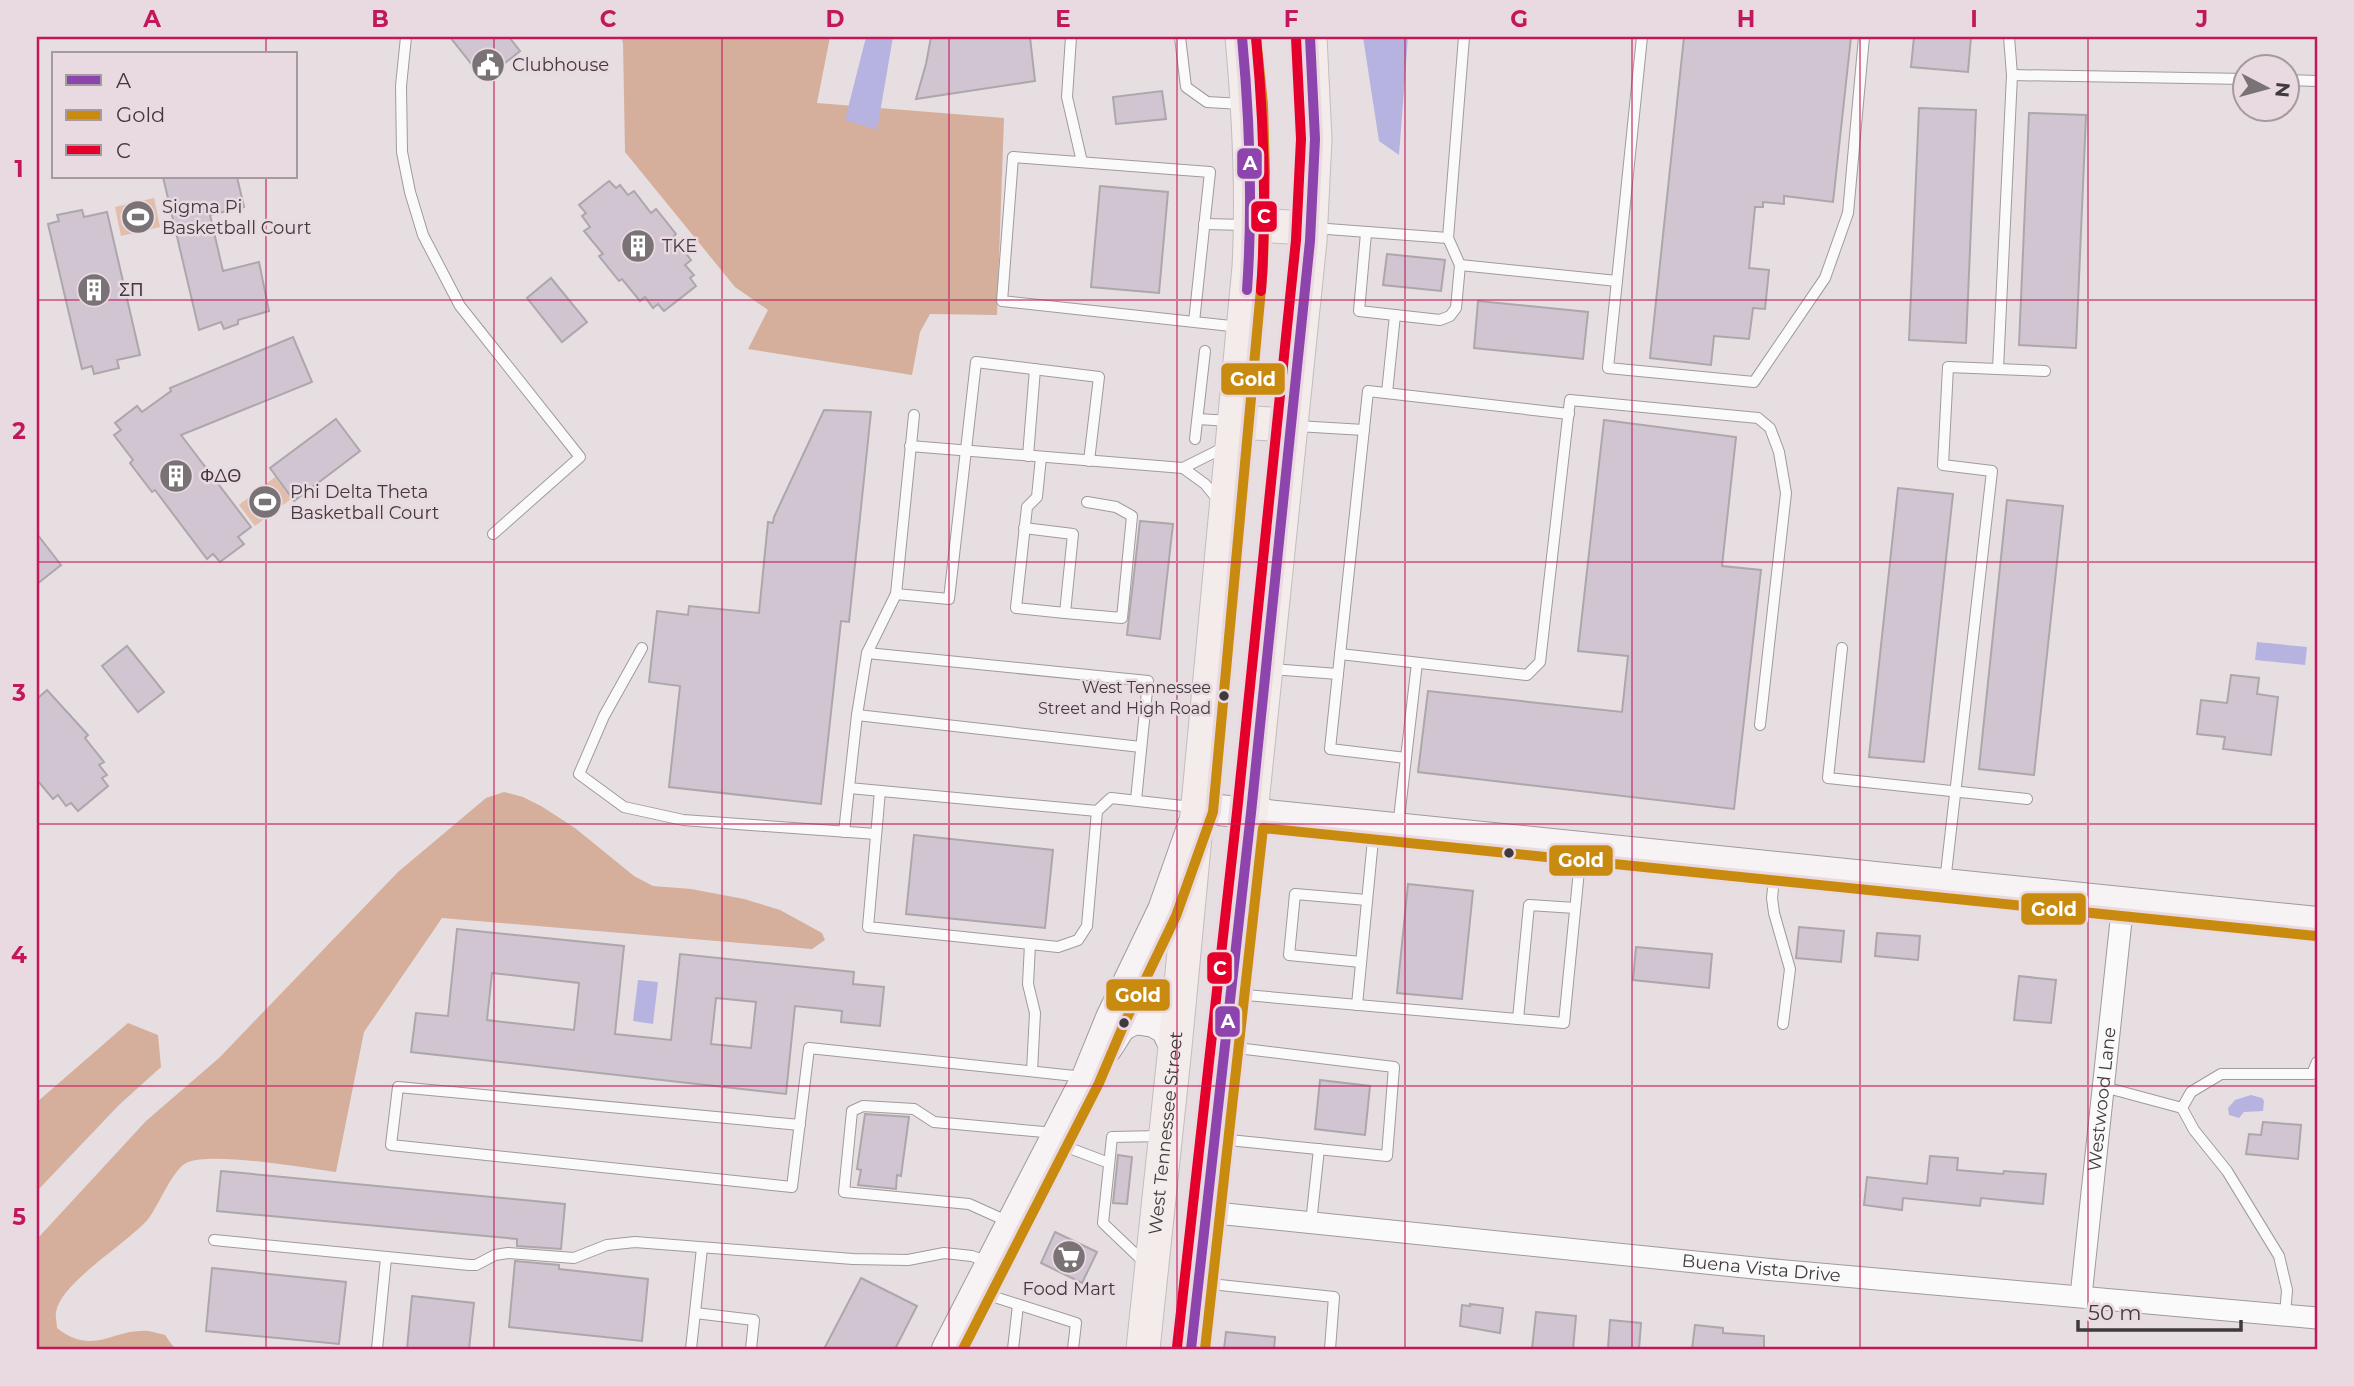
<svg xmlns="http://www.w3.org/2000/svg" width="2354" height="1386" font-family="Montserrat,sans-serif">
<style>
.green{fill:#e1bdac}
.forest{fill:#d5af9c}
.water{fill:#b6b3e1}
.building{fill:#d1c5d2;stroke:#aca7ab;stroke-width:2;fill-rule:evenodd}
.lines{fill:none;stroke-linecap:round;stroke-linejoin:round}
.lane-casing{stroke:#a09a9c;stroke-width:12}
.street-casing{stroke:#a09a9c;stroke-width:23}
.secondary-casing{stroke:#a09a9c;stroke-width:32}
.primary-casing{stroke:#c2bdbf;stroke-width:35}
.lane{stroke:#fbfafa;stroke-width:10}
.street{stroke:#fbfafa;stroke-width:21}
.secondary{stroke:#f7f3f4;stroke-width:30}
.primary{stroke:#f4ebeb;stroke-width:33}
.bus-1-casing{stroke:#e9dae1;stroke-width:16}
.bus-2-casing{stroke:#e9dae1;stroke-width:16}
.bus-3-casing{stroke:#e9dae1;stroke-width:16}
.bus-1{stroke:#8e44ad;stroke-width:10}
.bus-2{stroke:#c98b0f;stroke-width:10}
.bus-3{stroke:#e4002b;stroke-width:10}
.grid{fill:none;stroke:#c2185b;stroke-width:2;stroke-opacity:0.55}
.bus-dot{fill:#403a3d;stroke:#e9dae1;stroke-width:2.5}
.labels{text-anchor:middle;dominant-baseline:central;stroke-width:5;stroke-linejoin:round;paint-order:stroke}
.bus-label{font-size:16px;fill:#403a3d;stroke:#e9dae1;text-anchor:end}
.poi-label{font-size:18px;fill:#403a3d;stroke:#e9dae1;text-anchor:start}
.street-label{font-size:18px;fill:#403a3d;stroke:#e9dae1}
.line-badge{stroke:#e9dae1;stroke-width:2.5}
.badge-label{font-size:19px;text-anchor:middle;font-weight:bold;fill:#fff}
.neatline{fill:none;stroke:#c2185b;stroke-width:2.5}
.grid-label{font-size:23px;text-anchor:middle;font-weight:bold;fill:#c2185b}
</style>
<rect width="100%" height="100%" fill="#e6dee1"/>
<g class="green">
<path d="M 154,198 L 160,227 L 121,236 L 115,207 Z"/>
<path d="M 275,477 L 291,499 L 255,526 L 239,505 Z"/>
</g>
<g class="forest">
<path d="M 621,37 L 830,37 L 817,103 L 1004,118 L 997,315 L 930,314 L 920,332 L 912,375 L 748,349 L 768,310 L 735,287 L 625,152 L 623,43 Z"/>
<path d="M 504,792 L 523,797 L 541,806 L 575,828 L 634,876 L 653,886 L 691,889 L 744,899 L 780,910 L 822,933 L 825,940 L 812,949 L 442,918 L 364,1032 L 336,1172 C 303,1168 216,1152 188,1162 C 173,1168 159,1205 149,1218 C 127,1244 61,1282 56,1312 C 55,1316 57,1323 57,1328 C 94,1357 113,1328 149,1331 C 154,1332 160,1334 165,1335 L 175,1349 L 37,1349 L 37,1239 L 146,1121 L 219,1058 L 398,872 L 486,798 Z"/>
<path d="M 128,1023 L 158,1035 L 161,1067 L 119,1105 L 37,1191 L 37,1102 Z"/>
</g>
<g class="water">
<path d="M 866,37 L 893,37 L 877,130 L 845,120 Z"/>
<path d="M 1363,37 L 1408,37 L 1399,155 L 1379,141 Z"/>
<path d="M 2257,642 L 2307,647 L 2305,665 L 2255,660 Z"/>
<path d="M 638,980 L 658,982 L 653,1024 L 633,1021 Z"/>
<path d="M 2251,1095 L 2262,1098 L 2264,1101 L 2263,1111 L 2244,1112 L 2239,1118 L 2229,1115 L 2228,1108 L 2235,1100 Z"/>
</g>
<g class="building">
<path d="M 450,37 L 509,37 L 520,51 L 484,80 Z"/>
<path d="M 931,37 L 1030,37 L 1035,81 L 916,99 L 926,64 Z"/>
<path d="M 1684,37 L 1851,37 L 1833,202 L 1784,196 L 1784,204 L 1763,202 L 1763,207 L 1755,207 L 1749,268 L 1769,270 L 1765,309 L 1753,308 L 1749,339 L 1714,336 L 1711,365 L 1650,358 Z"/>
<path d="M 1914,37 L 1971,37 L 1968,72 L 1911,67 Z"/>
<path d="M 1162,91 L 1166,119 L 1116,124 L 1113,97 Z"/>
<path d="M 1919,108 L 1976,110 L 1966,343 L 1909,340 Z"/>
<path d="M 2029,113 L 2086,115 L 2076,348 L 2019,345 Z"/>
<path d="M 163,177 L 237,177 L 244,207 L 210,215 L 223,271 L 259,262 L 269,311 L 238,320 L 238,324 L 224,329 L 221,322 L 199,330 Z"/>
<path d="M 609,181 L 616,188 L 620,185 L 628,195 L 634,191 L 651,213 L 656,209 L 676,234 L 673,237 L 691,260 L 685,265 L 694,275 L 690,278 L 696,286 L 664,311 L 658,304 L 653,308 L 645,297 L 640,301 L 622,279 L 619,281 L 599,256 L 603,254 L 584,231 L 590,227 L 582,216 L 586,213 L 579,205 Z"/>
<path d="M 1100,186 L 1168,192 L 1159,293 L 1091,287 Z"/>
<path d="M 82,210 L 84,217 L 107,212 L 140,355 L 117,360 L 119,368 L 94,374 L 92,366 L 82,369 L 48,224 L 59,221 L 57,215 Z"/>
<path d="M 1387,254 L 1445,260 L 1441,291 L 1383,285 Z"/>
<path d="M 551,278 L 587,322 L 562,342 L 527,298 Z"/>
<path d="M 1478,301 L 1588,312 L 1583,359 L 1474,348 Z"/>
<path d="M 293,337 L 312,382 L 181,435 L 251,527 L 238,537 L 244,544 L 220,562 L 213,554 L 207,559 L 155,490 L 152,492 L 130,463 L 133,460 L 114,435 L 121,430 L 115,423 L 137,406 L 142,412 L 171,391 L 170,388 Z"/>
<path d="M 824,410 L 871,412 L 849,622 L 841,621 L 821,804 L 669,787 L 680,686 L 649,682 L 657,611 L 688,615 L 689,606 L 759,613 L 768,522 L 773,523 L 774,517 Z"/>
<path d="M 336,419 L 360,451 L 294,501 L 270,468 Z"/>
<path d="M 1604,420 L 1736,437 L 1722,566 L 1761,570 L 1734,809 L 1418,772 L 1428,691 L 1622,712 L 1628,656 L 1578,651 Z"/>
<path d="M 1898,488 L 1953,494 L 1924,762 L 1869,757 Z"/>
<path d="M 2007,500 L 2063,506 L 2034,775 L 1979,769 Z"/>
<path d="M 1140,521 L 1173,524 L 1160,639 L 1127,635 Z"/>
<path d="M 37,534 L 61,565 L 37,584 Z"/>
<path d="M 127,646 L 164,692 L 138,712 L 102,666 Z"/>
<path d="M 2231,675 L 2259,678 L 2257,694 L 2278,697 L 2271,755 L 2223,749 L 2225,737 L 2197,734 L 2201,700 L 2227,703 Z"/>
<path d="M 47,690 L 88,735 L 85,738 L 104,762 L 99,765 L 107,775 L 102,778 L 108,786 L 78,811 L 71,803 L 66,806 L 58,795 L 53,799 L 37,780 L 37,699 Z"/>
<path d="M 914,835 L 1053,850 L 1045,928 L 906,914 Z"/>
<path d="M 1408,884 L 1473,891 L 1462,999 L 1397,993 Z"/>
<path d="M 1799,927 L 1844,931 L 1841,962 L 1796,958 Z"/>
<path d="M 457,929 L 624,946 L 615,1034 L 671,1040 L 680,954 L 854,972 L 853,984 L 884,987 L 880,1026 L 841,1022 L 842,1011 L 795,1006 L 786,1094 L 411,1052 L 416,1013 L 448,1016 ZM 492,973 L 579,983 L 574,1030 L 487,1020 ZM 716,998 L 756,1002 L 751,1048 L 711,1044 Z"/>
<path d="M 1877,933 L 1920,936 L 1918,960 L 1875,956 Z"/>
<path d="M 1636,947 L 1712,954 L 1709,988 L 1633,980 Z"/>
<path d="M 2019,976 L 2056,980 L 2051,1023 L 2014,1020 Z"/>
<path d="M 1320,1080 L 1370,1086 L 1365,1135 L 1315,1129 Z"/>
<path d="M 865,1114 L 909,1117 L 901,1176 L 897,1175 L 896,1189 L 858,1185 L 861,1170 L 857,1169 Z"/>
<path d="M 2263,1122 L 2301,1125 L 2298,1159 L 2246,1154 L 2249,1134 L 2261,1135 Z"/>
<path d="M 1118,1155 L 1132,1157 L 1127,1204 L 1113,1203 Z"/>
<path d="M 1930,1156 L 1958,1158 L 1957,1170 L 2003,1174 L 2004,1171 L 2046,1174 L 2043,1204 L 1981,1198 L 1980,1206 L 1903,1198 L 1902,1210 L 1864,1205 L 1867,1177 L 1927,1184 Z"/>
<path d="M 221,1171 L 565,1204 L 561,1249 L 517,1246 L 517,1239 L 217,1211 Z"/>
<path d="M 1055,1232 L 1097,1252 L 1082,1283 L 1041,1263 Z"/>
<path d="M 515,1261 L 559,1265 L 559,1269 L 648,1279 L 642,1341 L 509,1327 Z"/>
<path d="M 212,1268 L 346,1282 L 339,1344 L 206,1331 Z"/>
<path d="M 861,1278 L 917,1306 L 895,1349 L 824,1349 Z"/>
<path d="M 412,1296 L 474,1303 L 469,1349 L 407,1349 Z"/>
<path d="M 1470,1304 L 1503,1308 L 1500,1333 L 1460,1326 L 1462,1305 L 1470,1306 Z"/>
<path d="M 1536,1312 L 1576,1316 L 1573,1349 L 1532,1349 Z"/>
<path d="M 1610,1320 L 1641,1323 L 1639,1349 L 1608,1348 Z"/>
<path d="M 1695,1325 L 1723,1328 L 1723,1333 L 1764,1336 L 1764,1349 L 1692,1349 Z"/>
<path d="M 1226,1332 L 1275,1337 L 1274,1349 L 1224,1349 Z"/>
</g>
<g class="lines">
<g class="lane-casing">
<g id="lane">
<path d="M 406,37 L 401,86 L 402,152 L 410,192 L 423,235 L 460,306 L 580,457 L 493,534"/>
<path d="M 1071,37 L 1067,97 L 1082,162"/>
<path d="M 1180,37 L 1186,87 L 1207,102 L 1242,104"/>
<path d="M 1642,37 L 1608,368 L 1754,382 L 1825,278 L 1848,213 L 1864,37"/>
<path d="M 2012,75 L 2246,79"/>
<path d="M 2288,80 L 2317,81"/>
<path d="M 1204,224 L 1247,225"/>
<path d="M 1314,228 L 1448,238"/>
<path d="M 1366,233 L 1359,311 L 1440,320 L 1450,316 L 1456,308 L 1460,265 L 1448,238 L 1464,37"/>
<path d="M 1460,265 L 1617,281"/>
<path d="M 1194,322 L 1210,172 L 1013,157 L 1002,301 L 1240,327"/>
<path d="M 1998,369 L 2012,75 L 2009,37"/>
<path d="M 1387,393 L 1395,315"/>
<path d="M 1198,419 L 1230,421"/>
<path d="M 1297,426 L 1364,430"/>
<path d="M 1195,439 L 1205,351"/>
<path d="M 910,446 L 1183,468 L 1205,484 L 1219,501"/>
<path d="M 1028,456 L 1035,369"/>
<path d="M 1183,468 L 1227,446"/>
<path d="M 1024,528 L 1073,534 L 1065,613 L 1016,608 L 1027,507 L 1037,497 L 1041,457"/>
<path d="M 896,594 L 949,599 L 976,362 L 1099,377 L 1089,461"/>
<path d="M 1065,613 L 1122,618 L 1132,516 L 1116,507 L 1087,502"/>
<path d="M 642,648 L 604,716 L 579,774 L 624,807 L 683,820 L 876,834"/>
<path d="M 1842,648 L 1828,778 L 2027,799"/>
<path d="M 867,653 L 1148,681 L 1136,800"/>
<path d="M 1340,654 L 1527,675 L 1540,662 L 1570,400 L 1758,418 L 1770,428 L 1779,452 L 1786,493 L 1760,725"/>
<path d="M 1271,669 L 1338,674"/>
<path d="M 857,715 L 1141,747"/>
<path d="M 1406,758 L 1330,749 L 1368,391 L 1569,414"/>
<path d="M 849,788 L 1097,811"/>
<path d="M 880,791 L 868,927 L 1058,947 L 1078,940 L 1087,926 L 1097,811 L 1111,798 L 1192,807"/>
<path d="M 1398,827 L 1417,663"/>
<path d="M 844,832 L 857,715 L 867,653 L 896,594 L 914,415"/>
<path d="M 1775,869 L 1772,898 L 1774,913 L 1790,969 L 1783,1024"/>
<path d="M 1945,882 L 1992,471 L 1943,465 L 1948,367 L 2045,371"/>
<path d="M 1030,944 L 1028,984 L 1035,1013 L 1032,1071"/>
<path d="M 1361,962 L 1289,955 L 1295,894 L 1367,900"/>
<path d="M 1234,994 L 1564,1023 L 1581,850"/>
<path d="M 1357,1005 L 1374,829"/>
<path d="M 1518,1019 L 1529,905 L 1575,908"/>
<path d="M 2104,1087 L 2182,1108"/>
<path d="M 800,1125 L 398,1087 L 391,1145 L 792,1187 L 809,1048 L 1084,1077"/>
<path d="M 1219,1139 L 1387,1156 L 1394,1067 L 1229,1047"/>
<path d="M 1056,1143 L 1109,1163"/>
<path d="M 1009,1222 L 969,1204 L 844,1192 L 852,1111 L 863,1106 L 914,1109 L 934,1122 L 1055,1133"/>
<path d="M 1311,1223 L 1319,1149"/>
<path d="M 214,1240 L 469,1265 L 476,1265 L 495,1255 L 508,1253 L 574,1258 L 607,1245 L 635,1242 L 853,1259 L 908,1260 L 944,1253 L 972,1256 L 988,1262"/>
<path d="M 1147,1265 L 1103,1223 L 1112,1137 L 1162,1136"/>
<path d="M 1201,1283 L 1334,1297 L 1330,1349"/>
<path d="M 979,1292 L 1076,1323 L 1073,1349"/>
<path d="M 695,1313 L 754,1320 L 751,1349"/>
<path d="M 2285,1315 L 2287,1290 L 2279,1256 L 2227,1171 L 2194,1130 L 2182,1108 L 2191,1092 L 2221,1074 L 2312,1074 L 2317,1062"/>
<path d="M 377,1349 L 386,1258"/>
<path d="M 691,1349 L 702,1248"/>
<path d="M 1013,1349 L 1018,1305"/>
</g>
</g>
<g class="street-casing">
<g id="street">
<path id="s1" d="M 1206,1212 L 1764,1269 L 2317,1318"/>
<path id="s2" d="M 2081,1296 L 2123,902"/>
</g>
</g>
<g class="secondary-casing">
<g id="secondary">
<path d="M 1107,1048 L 1121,1026 L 1135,1019 L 1154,1022 L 1166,1029 L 1175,1047"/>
<path d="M 947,1349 L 1087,1077 L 1111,1018 L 1163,910 L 1199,808 L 2317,922"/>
</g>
</g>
<g class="primary-casing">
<g id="primary">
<path d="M 1251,225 L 1311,228"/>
<path d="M 1234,422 L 1292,425"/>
<path id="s3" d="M 1143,1349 L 1175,1047 L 1249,267 C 1253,190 1249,114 1242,37"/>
<path d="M 1191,1349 L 1251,813 L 1310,241 L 1315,139 L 1310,37"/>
</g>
</g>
<use href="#lane" class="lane"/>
<use href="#street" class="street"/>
<use href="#secondary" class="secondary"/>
<use href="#primary" class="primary"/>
<g class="bus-1-casing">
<g id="bus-1">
<path d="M 1242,37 C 1250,122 1253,205 1247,290"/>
<path d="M 1191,1349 L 1251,813 L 1310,241 L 1315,139 L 1310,37"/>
</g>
</g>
<g class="bus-2-casing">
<g id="bus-2">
<path d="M 963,1349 L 1099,1083 L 1124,1024 L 1176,916 L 1213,812 L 1263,267 L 1265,172 L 1263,104 L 1256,37"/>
<path d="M 1205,1349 L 1263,828 L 2316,936"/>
</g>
</g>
<g class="bus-3-casing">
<g id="bus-3">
<path d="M 1256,37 C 1264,122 1267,206 1261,291"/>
<path d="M 1177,1347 L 1237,812 L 1296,240 L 1301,139 L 1296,38"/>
</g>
</g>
<use href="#bus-1" class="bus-1"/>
<use href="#bus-2" class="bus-2"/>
<use href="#bus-3" class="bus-3"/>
</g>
<path class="grid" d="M 266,37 L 266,54M 494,37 L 494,1349M 722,37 L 722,1349M 949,37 L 949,1349M 1177,37 L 1177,1349M 1405,37 L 1405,1349M 1632,37 L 1632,1349M 1860,37 L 1860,1349M 2088,37 L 2088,1349M 266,177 L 266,1349M 37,300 L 2317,300M 37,562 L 2317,562M 37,824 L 2317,824M 37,1086 L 2317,1086"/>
<defs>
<g id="civic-disc" transform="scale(1.75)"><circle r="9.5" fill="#7a7376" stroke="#e9dae1"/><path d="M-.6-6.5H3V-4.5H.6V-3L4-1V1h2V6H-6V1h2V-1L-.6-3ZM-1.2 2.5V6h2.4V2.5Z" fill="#fff"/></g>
<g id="stadium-disc" transform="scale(1.75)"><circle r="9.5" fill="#7a7376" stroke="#e9dae1"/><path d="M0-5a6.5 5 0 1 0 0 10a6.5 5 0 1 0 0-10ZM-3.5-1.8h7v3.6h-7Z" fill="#fff"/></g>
<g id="building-disc" transform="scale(1.75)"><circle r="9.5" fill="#7a7376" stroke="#e9dae1"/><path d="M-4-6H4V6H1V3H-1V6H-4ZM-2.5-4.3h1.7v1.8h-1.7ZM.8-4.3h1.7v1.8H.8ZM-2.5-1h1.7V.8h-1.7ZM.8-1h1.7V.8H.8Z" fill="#fff"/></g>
<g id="supermarket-disc" transform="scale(1.75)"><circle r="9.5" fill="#7a7376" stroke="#e9dae1"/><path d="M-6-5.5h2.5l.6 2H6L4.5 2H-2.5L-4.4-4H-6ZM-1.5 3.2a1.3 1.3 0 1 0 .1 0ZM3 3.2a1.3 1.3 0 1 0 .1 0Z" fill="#fff"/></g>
</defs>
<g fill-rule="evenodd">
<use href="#civic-disc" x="488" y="65"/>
<use href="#stadium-disc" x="138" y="217"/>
<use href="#building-disc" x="638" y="246"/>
<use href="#building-disc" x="94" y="290"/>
<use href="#building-disc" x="176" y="476"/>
<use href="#stadium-disc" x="265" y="502"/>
<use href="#supermarket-disc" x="1069" y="1257"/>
</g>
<g class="bus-dot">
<circle cx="1224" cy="696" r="6"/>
<circle cx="1509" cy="853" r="6"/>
<circle cx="1124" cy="1023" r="6"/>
</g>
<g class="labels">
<g class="bus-label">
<text x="1211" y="687">West Tennessee<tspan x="1211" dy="21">Street and High Road</tspan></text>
</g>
<g class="poi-label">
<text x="512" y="65">Clubhouse</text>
<text x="162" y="207">Sigma Pi<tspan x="162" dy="21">Basketball Court</tspan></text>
<text x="662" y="246">TKE</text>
<text x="119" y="290">ΣΠ</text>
<text x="200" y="476">ΦΔΘ</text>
<text x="290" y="492">Phi Delta Theta<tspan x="290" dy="21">Basketball Court</tspan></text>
<text x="1069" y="1289" text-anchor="middle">Food Mart</text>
</g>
<g class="street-label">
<text stroke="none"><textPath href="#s2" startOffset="198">Westwood Lane</textPath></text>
<text stroke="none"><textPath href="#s3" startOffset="217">West Tennessee Street</textPath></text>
<text stroke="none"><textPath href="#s1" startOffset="558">Buena Vista Drive</textPath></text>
</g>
</g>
<g class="line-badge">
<rect x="1236" y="147" width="27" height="33" rx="7" fill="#8e44ad"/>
<rect x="1250" y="200" width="28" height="33" rx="7" fill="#e4002b"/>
<rect x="1220" y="362" width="66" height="34" rx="7" fill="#c98b0f"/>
<rect x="1548" y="844" width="66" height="33" rx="7" fill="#c98b0f"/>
<rect x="2020" y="892" width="67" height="34" rx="7" fill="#c98b0f"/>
<rect x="1206" y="951" width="27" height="34" rx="7" fill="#e4002b"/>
<rect x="1105" y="978" width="66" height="34" rx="7" fill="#c98b0f"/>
<rect x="1214" y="1005" width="27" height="33" rx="7" fill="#8e44ad"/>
</g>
<g class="badge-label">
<text x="1250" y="170">A</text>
<text x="1264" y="223">C</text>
<text x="1253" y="386">Gold</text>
<text x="1581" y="867">Gold</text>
<text x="2054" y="916">Gold</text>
<text x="1220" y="975">C</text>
<text x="1138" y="1002">Gold</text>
<text x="1228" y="1028">A</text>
</g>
<rect width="2354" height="1386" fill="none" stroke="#e9dae1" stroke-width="77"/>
<rect x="52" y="52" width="245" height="126" fill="#e9dae1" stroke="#a59a9f" stroke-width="2"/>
<rect x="66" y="75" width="35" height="10" fill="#8e44ad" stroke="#a59a9f" stroke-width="2"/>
<text x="116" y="88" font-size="21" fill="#403a3d">A</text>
<rect x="66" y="110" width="35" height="10" fill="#c98b0f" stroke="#a59a9f" stroke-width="2"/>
<text x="116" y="122" font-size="21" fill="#403a3d">Gold</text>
<rect x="66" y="145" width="35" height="10" fill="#e4002b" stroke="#a59a9f" stroke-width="2"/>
<text x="116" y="158" font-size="21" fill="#403a3d">C</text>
<g transform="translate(2266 88) rotate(96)"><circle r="33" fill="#e9dae1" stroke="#a59a9f" stroke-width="2"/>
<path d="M0-5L12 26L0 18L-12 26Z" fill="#7a7376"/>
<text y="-10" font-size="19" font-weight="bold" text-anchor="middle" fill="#403a3d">N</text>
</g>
<path d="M2078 1320v10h163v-10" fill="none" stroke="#403a3d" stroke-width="3.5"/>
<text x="2088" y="1320" font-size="21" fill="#403a3d" stroke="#e9dae1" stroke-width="5" paint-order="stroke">50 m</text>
<rect x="38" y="38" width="2278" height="1310" class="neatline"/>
<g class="grid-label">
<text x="152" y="27">A</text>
<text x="380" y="27">B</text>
<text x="608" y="27">C</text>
<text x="835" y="27">D</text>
<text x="1063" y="27">E</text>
<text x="1291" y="27">F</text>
<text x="1519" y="27">G</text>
<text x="1746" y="27">H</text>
<text x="1974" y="27">I</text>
<text x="2202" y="27">J</text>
<text x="19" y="177">1</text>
<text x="19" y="439">2</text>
<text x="19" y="701">3</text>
<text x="19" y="963">4</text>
<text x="19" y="1225">5</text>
</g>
</svg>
